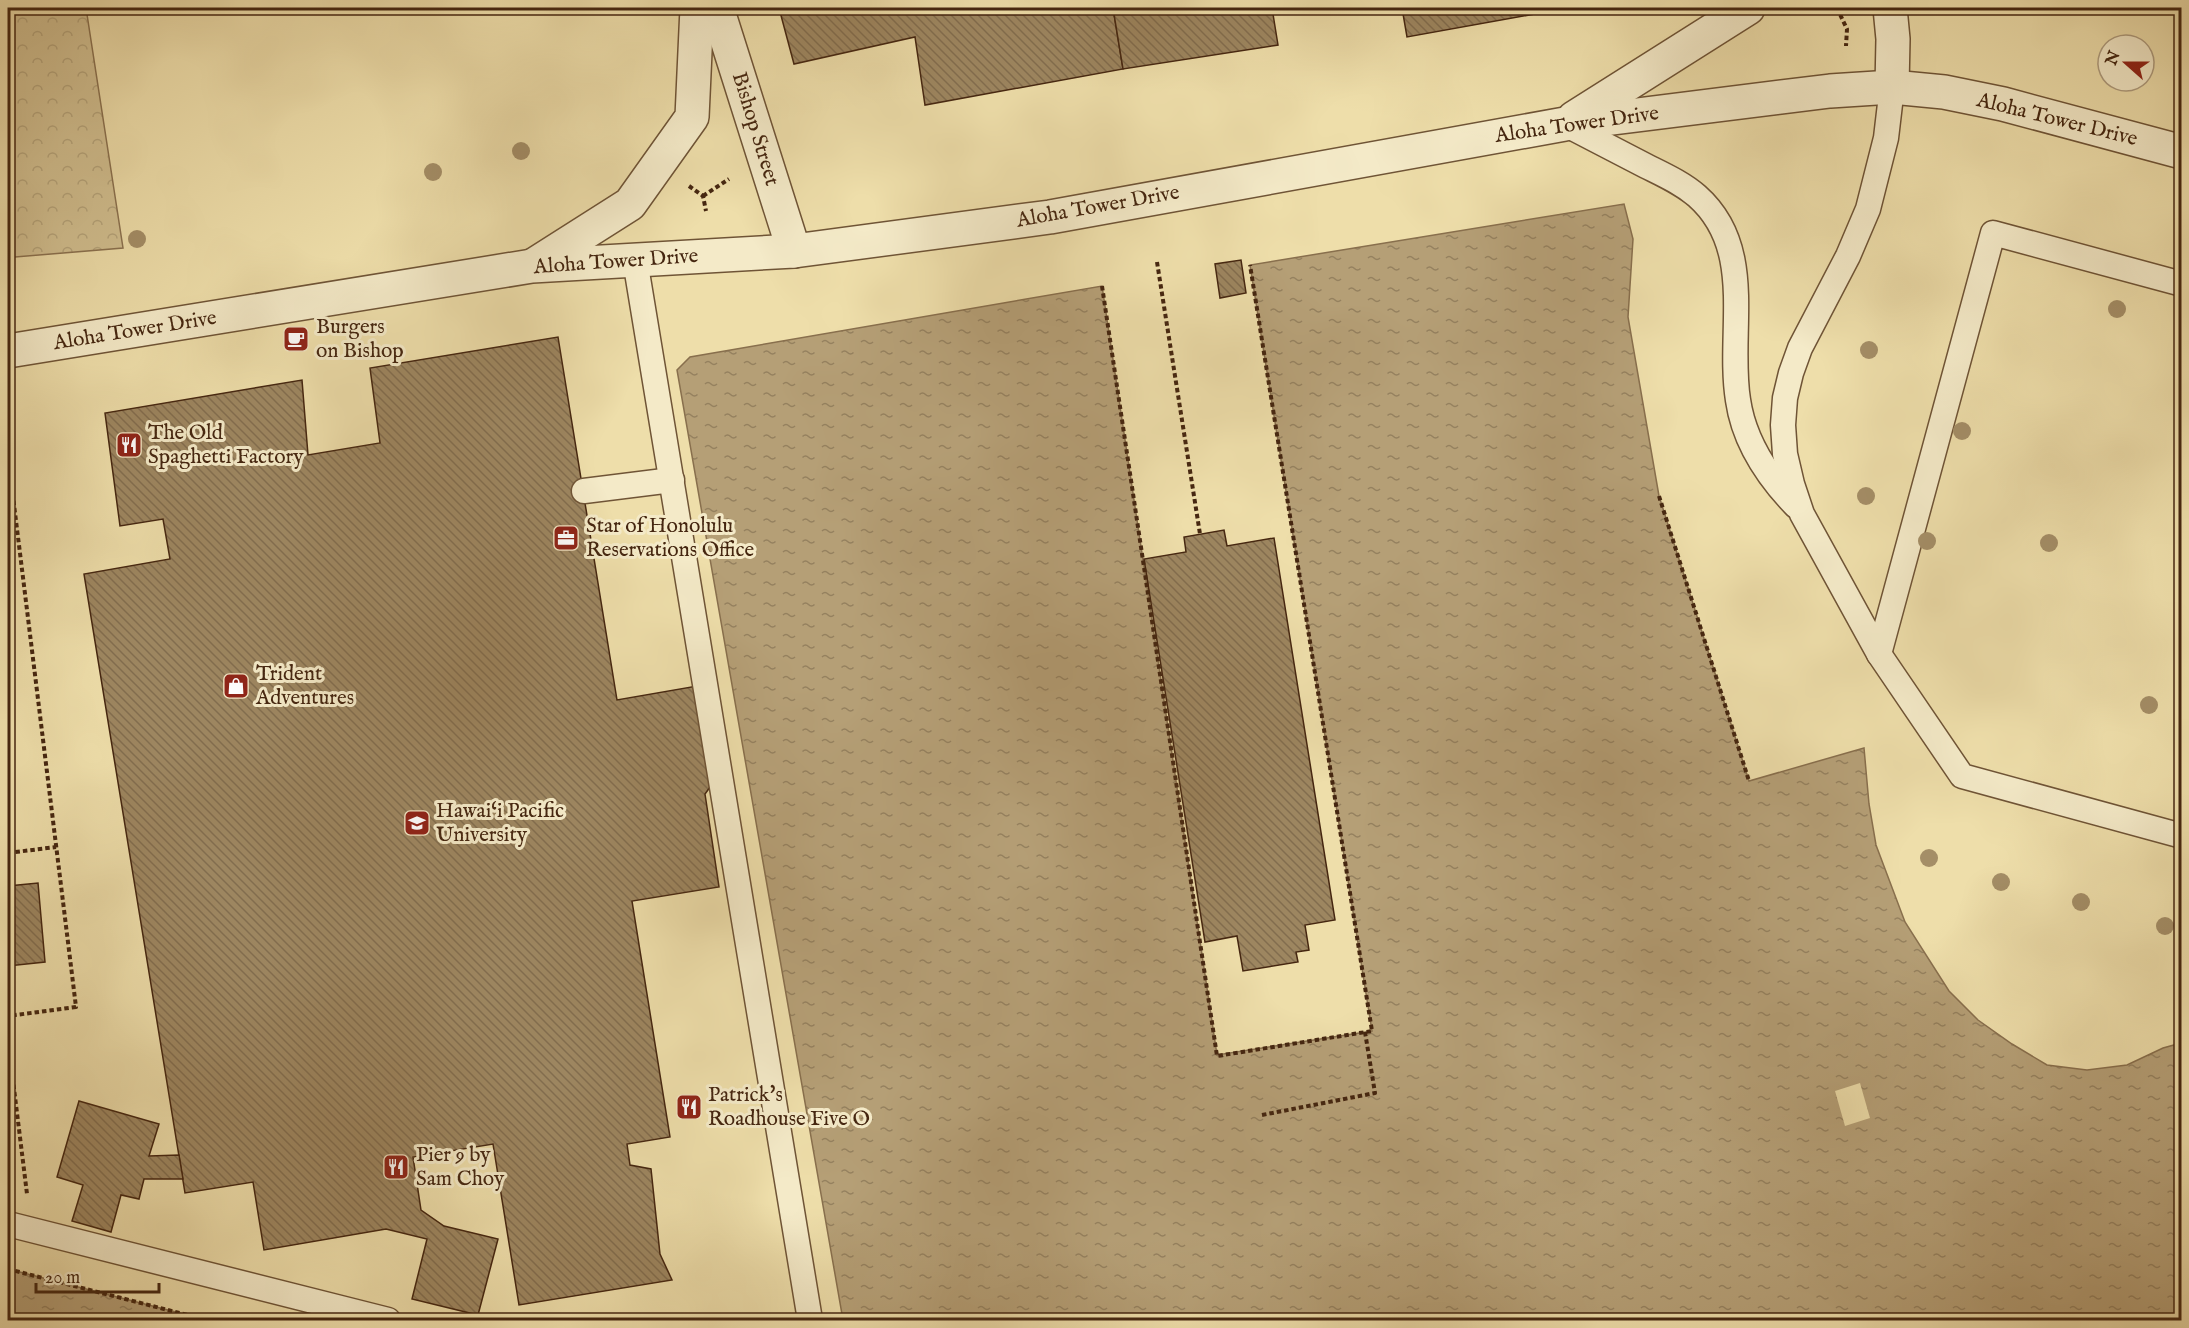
<svg xmlns="http://www.w3.org/2000/svg" width="2189" height="1328" font-family="'IM FELL English',serif">
<style>
.park{fill:url(#park-crowns);stroke:#8b7250;stroke-width:1.5}
.water{fill:url(#water-ripples);stroke:#886f4d;stroke-width:1.5}
.pier{fill:#eedeaa}
.building{fill:url(#building-back-hatch);stroke:#452610;stroke-width:1.5}
.lines{fill:none;stroke-linecap:round;stroke-linejoin:round}
.service-casing{stroke:#6f5436;stroke-width:27}
.minor-casing{stroke:#6f5436;stroke-width:36}
.path{stroke:#452610;stroke-width:4;stroke-dasharray:4.5 3;stroke-linecap:butt}
.service{stroke:#f4eac8;stroke-width:24}
.minor{stroke:#f4eac8;stroke-width:33}
.tree{fill:#a48e67}
.labels{text-anchor:middle;dominant-baseline:central;stroke-width:6;stroke-linejoin:round;paint-order:stroke}
.street-label{font-size:21px;fill:#452610;stroke:#f4eac8}
.poi-label{font-size:21px;fill:#452610;stroke:#f4eac8;text-anchor:start}
</style>
<defs>
<pattern id="park-crowns" width="20" height="18" patternUnits="userSpaceOnUse" patternTransform="scale(1.5)"><rect width="20" height="18" fill="#d1bf90"/><path d="M2 6a3 3 0 1 1 6 0M12 15a3 3 0 1 1 6 0" fill="none" stroke="#b5a47b"/></pattern>
<pattern id="water-ripples" width="26" height="14" patternUnits="userSpaceOnUse" patternTransform="scale(1.5)"><rect width="26" height="14" fill="#b59f76"/><path d="M2 4q2-2 4 0t4 0M15 11q2-2 4 0t4 0" fill="none" stroke="#95815f"/></pattern>
<pattern id="building-back-hatch" width="6" height="6" patternUnits="userSpaceOnUse" patternTransform="scale(1.5)"><rect width="6" height="6" fill="#9d8660"/><path d="M-1 5l2 2M0 0l6 6M5-1l2 2" fill="none" stroke="#826d4e"/></pattern>
</defs>
<rect width="100%" height="100%" fill="#eedeaa"/>
<filter id="stains"><feTurbulence type="fractalNoise" baseFrequency=".00333" numOctaves="4"/><feColorMatrix values="0 0 0 0 .2 0 0 0 0 .09 0 0 0 0 .02 0 0 0 .5 -.17"/></filter>
<radialGradient id="worn" r=".72"><stop offset=".6" stop-color="#630" stop-opacity="0"/><stop offset="1" stop-color="#630" stop-opacity=".3"/></radialGradient>
<path class="park" d="M 8,8 L 86,8 L 123,248 L 15,257 L 8,253 Z"/>
<g class="water">
<path d="M 1624,204 L 1633,239 L 1628,317 L 1659,496 L 1749,781 L 1864,748 L 1869,804 L 1876,845 L 1905,922 L 1949,991 L 1978,1020 L 2012,1044 L 2047,1065 L 2087,1070 L 2127,1065 L 2163,1048 L 2181,1043 L 2181,1320 L 843,1320 L 677,370 L 690,357 L 1102,286 L 1217,1055 L 1372,1031 L 1250,265 Z"/>
<path d="M 8,1269 L 207,1320 L 8,1320 Z"/>
</g>
<path class="pier" d="M 1860,1083 L 1870,1118 L 1845,1126 L 1835,1091 Z"/>
<g class="building">
<path d="M 779,8 L 1113,8 L 1123,69 L 925,105 L 915,37 L 794,64 Z"/>
<path d="M 1113,8 L 1272,8 L 1278,45 L 1123,69 Z"/>
<path d="M 1402,8 L 1568,8 L 1407,37 Z"/>
<path d="M 1241,260 L 1246,293 L 1220,298 L 1215,264 Z"/>
<path d="M 558,337 L 617,700 L 697,686 L 713,783 L 705,794 L 719,887 L 632,901 L 670,1137 L 627,1144 L 630,1165 L 651,1169 L 660,1254 L 672,1280 L 519,1305 L 493,1144 L 413,1157 L 421,1210 L 444,1226 L 498,1239 L 478,1315 L 412,1299 L 427,1239 L 386,1229 L 264,1250 L 253,1182 L 185,1193 L 84,574 L 170,559 L 163,519 L 120,526 L 105,413 L 302,380 L 308,455 L 380,443 L 370,368 Z"/>
<path d="M 1224,530 L 1227,546 L 1274,538 L 1335,920 L 1305,925 L 1309,950 L 1296,952 L 1298,962 L 1243,971 L 1237,936 L 1205,942 L 1144,559 L 1186,552 L 1184,537 Z"/>
<path d="M 38,883 L 45,962 L 8,966 L 8,886 Z"/>
<path d="M 79,1101 L 159,1124 L 149,1156 L 179,1155 L 183,1179 L 144,1179 L 139,1199 L 121,1195 L 111,1232 L 72,1221 L 83,1185 L 57,1177 Z"/>
</g>
<g class="lines">
<g class="service-casing">
<g id="service">
<path d="M 1892,87 L 1886,138 L 1868,209 L 1848,256 L 1800,348 L 1791,373 L 1785,398 L 1783,425 L 1785,454 L 1792,484 L 1802,514 L 1879,654 L 1962,776 L 2182,836"/>
<path d="M 1565,124 C 1592,138 1619,152 1646,166 C 1664,175 1682,183 1697,196 C 1757,249 1727,331 1738,400 C 1744,442 1767,476 1796,506"/>
<path d="M 635,260 L 810,1320"/>
<path d="M 584,491 L 672,480"/>
<path d="M 1879,654 L 1993,233 L 2182,284"/>
<path d="M 8,1224 L 388,1320"/>
</g>
</g>
<g class="minor-casing">
<g id="minor">
<path d="M 717,8 L 794,251"/>
<path d="M 1890,8 L 1893,39 L 1892,87"/>
<path d="M 1574,118 L 1748,8"/>
<path d="M 534,265 L 630,204 L 692,117 L 697,8"/>
<path d="M 8,351 L 532,266 L 794,251 L 1050,217 L 1565,124 L 1830,91 L 1892,87 L 1944,92 L 2003,104 L 2182,152"/>
</g>
</g>
<g class="path">
<path d="M 1837,8 L 1847,29 L 1846,46"/>
<path d="M 689,186 L 703,196 L 706,211"/>
<path d="M 703,196 L 729,179"/>
<path d="M 1157,262 L 1200,534"/>
<path d="M 1102,286 L 1217,1056 L 1372,1031 L 1250,265"/>
<path d="M 8,456 L 76,1007 L 8,1016"/>
<path d="M 1659,496 L 1749,781"/>
<path d="M 8,853 L 56,847"/>
<path d="M 8,1040 L 27,1194"/>
<path d="M 1262,1115 L 1375,1093 L 1365,1032"/>
<path d="M 8,1269 L 207,1320"/>
</g>
<use href="#service" class="service"/>
<use href="#minor" class="minor"/>
</g>
<g class="tree">
<circle cx="521" cy="151" r="9"/>
<circle cx="433" cy="172" r="9"/>
<circle cx="137" cy="239" r="9"/>
<circle cx="2117" cy="309" r="9"/>
<circle cx="1869" cy="350" r="9"/>
<circle cx="1962" cy="431" r="9"/>
<circle cx="1866" cy="496" r="9"/>
<circle cx="1927" cy="541" r="9"/>
<circle cx="2049" cy="543" r="9"/>
<circle cx="2149" cy="705" r="9"/>
<circle cx="1929" cy="858" r="9"/>
<circle cx="2001" cy="882" r="9"/>
<circle cx="2081" cy="902" r="9"/>
<circle cx="2165" cy="926" r="9"/>
</g>
<defs>
<g id="cafe-square" transform="scale(1.35)"><rect x="-9" y="-9" width="18" height="18" rx="4" fill="#8f2418" stroke="#f4eac8"/><path d="M-5.5-4.5H6V0H3Q3 3.5 0 3.5H-2.5Q-5.5 3.5-5.5 0ZM3-3.2v2h1.7v-2ZM-6 4.5H4V6H-6Z" fill="#fff"/></g>
<g id="restaurant-square" transform="scale(1.35)"><rect x="-9" y="-9" width="18" height="18" rx="4" fill="#8f2418" stroke="#f4eac8"/><path d="M-5-6h1v4h1v-4h1v4h1v-4h1v5L-1.5 .5V6h-2V.5L-5-1ZM5-6V6H3V1.5H1.5Q1.5-4 5-6Z" fill="#fff"/></g>
<g id="office-square" transform="scale(1.35)"><rect x="-9" y="-9" width="18" height="18" rx="4" fill="#8f2418" stroke="#f4eac8"/><path d="M-6-3h4V-5.5h4V-3h4V5H-6ZM-1-4.5V-3h2v-1.5ZM-6 0V1H6V0Z" fill="#fff"/></g>
<g id="shop-square" transform="scale(1.35)"><rect x="-9" y="-9" width="18" height="18" rx="4" fill="#8f2418" stroke="#f4eac8"/><path d="M-5-2.5h2.3a2.7 3.5 0 0 1 5.4 0H5L5.5 6h-11ZM-1.5-2.5h3a1.5 2.3 0 0 0-3 0Z" fill="#fff"/></g>
<g id="school-square" transform="scale(1.35)"><rect x="-9" y="-9" width="18" height="18" rx="4" fill="#8f2418" stroke="#f4eac8"/><path d="M0-5L7-2L0 1L-7-2ZM-4 1L0 2.5L4 1V4Q0 6-4 4Z" fill="#fff"/></g>
</defs>
<g fill-rule="evenodd">
<use href="#cafe-square" x="296" y="339"/>
<use href="#restaurant-square" x="129" y="445"/>
<use href="#office-square" x="566" y="538"/>
<use href="#shop-square" x="236" y="686"/>
<use href="#school-square" x="417" y="823"/>
<use href="#restaurant-square" x="689" y="1107"/>
<use href="#restaurant-square" x="396" y="1167"/>
</g>
<g class="labels">
<g class="street-label">
<text transform="translate(2057 120) rotate(14)">Aloha Tower Drive</text>
<text transform="translate(1577 125) rotate(-8)">Aloha Tower Drive</text>
<text transform="translate(755 129) rotate(73)">Bishop Street</text>
<text transform="translate(1098 207) rotate(-10)">Aloha Tower Drive</text>
<text transform="translate(616 262) rotate(-4)">Aloha Tower Drive</text>
<text transform="translate(135 331) rotate(-9)">Aloha Tower Drive</text>
</g>
<g class="poi-label">
<text x="316" y="327">Burgers<tspan x="316" dy="24">on Bishop</tspan></text>
<text x="148" y="433">The Old<tspan x="148" dy="24">Spaghetti Factory</tspan></text>
<text x="586" y="526">Star of Honolulu<tspan x="586" dy="24">Reservations Office</tspan></text>
<text x="256" y="674">Trident<tspan x="256" dy="24">Adventures</tspan></text>
<text x="436" y="811">Hawai‘i Pacific<tspan x="436" dy="24">University</tspan></text>
<text x="708" y="1095">Patrick's<tspan x="708" dy="24">Roadhouse Five O</tspan></text>
<text x="416" y="1155">Pier 9 by<tspan x="416" dy="24">Sam Choy</tspan></text>
</g>
</g>
<rect width="2189" height="1328" fill="none" stroke="#eedeaa" stroke-width="30"/>
<rect x="9" y="9" width="2171" height="1310" fill="none" stroke="#452610" stroke-width="3"/>
<rect x="15" y="15" width="2159" height="1298" fill="none" stroke="#452610" stroke-width="1.5"/>
<g transform="translate(2126 63) rotate(291)"><circle r="28" fill="#f4eac8" stroke="#ae9c7e" stroke-width="1.5"/>
<path d="M0-4.5L10 22L0 15L-10 22Z" fill="#8f2418"/>
<text y="-9" font-size="16" font-weight="bold" text-anchor="middle" fill="#452610">N</text>
</g>
<path d="M36 1283v9h123v-9" fill="none" stroke="#452610" stroke-width="3"/>
<text x="45" y="1283" font-size="18" fill="#452610" stroke="#f4eac8" stroke-width="4.5" paint-order="stroke">20 m</text>
<rect width="100%" height="100%" filter="url(#stains)"/>
<rect width="100%" height="100%" fill="url(#worn)"/>
</svg>
